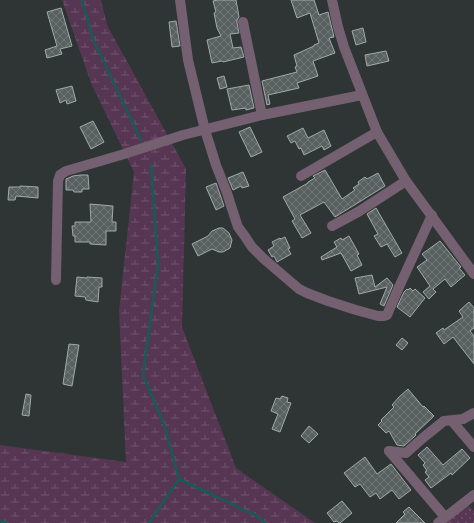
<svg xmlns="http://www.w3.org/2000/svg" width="474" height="523" font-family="'Work Sans',sans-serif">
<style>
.grass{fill:url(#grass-dots)}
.wetland{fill:url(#wetland-marsh)}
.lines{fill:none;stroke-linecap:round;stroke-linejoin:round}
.stream{stroke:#155c59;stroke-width:2.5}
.building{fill:url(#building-cross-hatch);stroke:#a1a9a9}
.minor{stroke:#756072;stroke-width:10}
</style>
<defs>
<pattern id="grass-dots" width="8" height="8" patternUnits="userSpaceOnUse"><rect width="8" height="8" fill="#573654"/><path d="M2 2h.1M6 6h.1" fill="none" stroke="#6f536c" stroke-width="1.8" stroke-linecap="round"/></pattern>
<pattern id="wetland-marsh" width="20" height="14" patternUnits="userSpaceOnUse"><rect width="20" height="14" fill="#573654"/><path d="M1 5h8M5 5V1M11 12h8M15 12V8" fill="none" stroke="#6f536c"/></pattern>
<pattern id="building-cross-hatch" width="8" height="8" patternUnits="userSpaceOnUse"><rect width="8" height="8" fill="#596160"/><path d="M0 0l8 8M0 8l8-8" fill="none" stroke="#707776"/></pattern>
</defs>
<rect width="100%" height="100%" fill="#2e3534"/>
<path class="grass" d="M 467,504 L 474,511 L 474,523 L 445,523 Z"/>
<path class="wetland" d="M 62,0 L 101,0 L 107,25 L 186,169 L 182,327 L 236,468 L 315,523 L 0,523 L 0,445 L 126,462 L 119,311 L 134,172 L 91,83 Z"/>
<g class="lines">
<g class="stream">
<path d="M 82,0 L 93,39 L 141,140"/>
<path d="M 151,165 L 158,264 L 143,375 L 165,427 L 179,479"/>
<path d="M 0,521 L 6,523"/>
<path d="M 149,523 L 179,479 L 257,516 L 265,523"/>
</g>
</g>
<g class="building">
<path d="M 218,0 L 236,0 L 239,17 L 237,20 L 237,23 L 239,33 L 230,34 L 233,48 L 241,47 L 244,57 L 223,62 L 222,61 L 212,63 L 207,40 L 221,36 L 217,28 L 214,13 L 216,12 L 213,1 Z"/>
<path d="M 291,0 L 314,0 L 319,15 L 328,12 L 334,37 L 329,38 L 335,53 L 313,61 L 318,76 L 297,83 L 299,88 L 268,95 L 270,104 L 267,105 L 262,81 L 297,72 L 295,67 L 297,66 L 294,55 L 314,46 L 314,45 L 319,43 L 310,13 L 297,18 Z"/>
<path d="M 61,8 L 72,46 L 60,49 L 62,54 L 47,58 L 45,50 L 57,46 L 47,12 Z"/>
<path d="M 176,21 L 180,46 L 172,47 L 169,22 Z"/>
<path d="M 363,28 L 366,42 L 356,45 L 352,31 Z"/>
<path d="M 386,51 L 389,61 L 367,66 L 365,55 Z"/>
<path d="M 224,76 L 227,87 L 220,89 L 217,78 Z"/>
<path d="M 249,85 L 254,108 L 246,110 L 246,108 L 232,110 L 227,89 Z"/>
<path d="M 72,86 L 76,101 L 67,104 L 66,100 L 60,103 L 56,90 Z"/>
<path d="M 93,121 L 104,142 L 91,149 L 80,127 Z"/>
<path d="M 250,127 L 262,152 L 251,157 L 239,132 Z"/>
<path d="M 303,128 L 308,138 L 324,130 L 331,146 L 324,150 L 322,146 L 304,155 L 301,148 L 299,149 L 295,141 L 291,143 L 287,136 Z"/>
<path d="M 325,170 L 342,199 L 355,190 L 353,188 L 359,184 L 358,182 L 365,177 L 367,179 L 378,173 L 385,186 L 335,217 L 324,202 L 300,215 L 311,233 L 302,238 L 292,221 L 295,219 L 283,197 L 308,183 L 308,182 L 315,178 L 313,176 Z"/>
<path d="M 243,172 L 249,186 L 242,188 L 241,186 L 233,190 L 228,178 Z"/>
<path d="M 80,175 L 88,175 L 89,189 L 82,189 L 82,192 L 74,192 L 73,190 L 66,190 L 66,179 L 73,176 Z"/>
<path d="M 216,183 L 224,206 L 216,210 L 206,187 Z"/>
<path d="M 20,186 L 38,187 L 38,198 L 16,196 L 15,200 L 8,200 L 9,187 L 20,187 Z"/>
<path d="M 90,204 L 113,206 L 112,222 L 116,222 L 116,231 L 106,231 L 106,245 L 90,244 L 90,242 L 75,242 L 75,236 L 73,236 L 72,226 L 75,226 L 75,222 L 91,222 Z"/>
<path d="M 376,208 L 402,253 L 395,257 L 387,244 L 381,247 L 374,236 L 378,234 L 367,214 Z"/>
<path d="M 219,228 L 223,228 L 229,233 L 232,240 L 230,248 L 223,252 L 219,252 L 212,249 L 198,256 L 192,244 L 208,236 L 212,231 Z"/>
<path d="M 349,236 L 359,254 L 357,255 L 362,265 L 351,271 L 341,253 L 322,260 L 321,257 L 337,247 L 334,242 L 341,238 L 342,240 Z"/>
<path d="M 285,237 L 290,248 L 288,249 L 291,254 L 277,262 L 274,256 L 272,257 L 268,250 L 274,246 L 272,242 L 280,238 L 281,239 Z"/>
<path d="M 440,241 L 461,267 L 459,268 L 465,275 L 451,287 L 445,279 L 433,289 L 436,292 L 429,299 L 423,292 L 430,286 L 417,267 L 427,260 L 422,254 Z"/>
<path d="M 372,275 L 375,287 L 387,278 L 393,285 L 384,306 L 380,304 L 387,287 L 359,294 L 355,278 Z"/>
<path d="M 77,277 L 87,278 L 87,277 L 102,278 L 102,287 L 99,287 L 98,302 L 86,300 L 85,297 L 75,296 Z"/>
<path d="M 410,288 L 413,291 L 415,289 L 425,298 L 410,317 L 397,307 L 404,292 L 407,289 L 408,290 Z"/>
<path d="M 469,302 L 474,308 L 474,328 L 470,331 L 474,336 L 474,364 L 453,337 L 444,344 L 436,333 L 443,328 L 444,330 L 463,317 L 459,311 Z"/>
<path d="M 402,338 L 408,343 L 402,350 L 396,345 Z"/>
<path d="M 69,344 L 79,345 L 72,386 L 63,384 Z"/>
<path d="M 408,389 L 423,407 L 424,406 L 434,416 L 415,434 L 416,435 L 415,436 L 404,446 L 397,445 L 389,431 L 386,433 L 378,425 L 382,421 L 381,420 L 394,407 L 392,405 L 399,397 Z"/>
<path d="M 26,394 L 31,395 L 29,416 L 22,415 Z"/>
<path d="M 282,396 L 288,398 L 287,402 L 291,403 L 280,432 L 272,429 L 278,414 L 271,411 L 276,398 L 280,399 Z"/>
<path d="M 309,426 L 318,434 L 309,443 L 301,436 Z"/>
<path d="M 427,447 L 443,465 L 462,449 L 470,458 L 452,475 L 451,473 L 431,488 L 425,480 L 429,477 L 425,472 L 427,471 L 423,465 L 425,463 L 418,455 Z"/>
<path d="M 365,457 L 377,474 L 391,464 L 411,490 L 399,499 L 392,490 L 380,499 L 376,493 L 370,497 L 360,484 L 355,487 L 344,473 Z"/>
<path d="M 342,501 L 352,513 L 340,523 L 339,523 L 337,521 L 334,522 L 327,513 Z"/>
<path d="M 409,507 L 425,523 L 396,523 L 405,514 L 403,512 Z"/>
</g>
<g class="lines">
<g class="minor">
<path d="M 180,0 L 188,60 L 205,130 L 216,165 L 227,193 L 233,212 L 238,227 L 244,235 L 252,247 L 264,259 L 299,289 L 307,293 L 328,301 L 356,310 L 378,316 L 384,316 L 387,315 L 399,287 L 432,215"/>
<path d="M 332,0 L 338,27 L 344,47 L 377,132 L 406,181 L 474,274"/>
<path d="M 243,22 L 262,115"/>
<path d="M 301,176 L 377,132"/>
<path d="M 332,226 L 358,212 L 406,181"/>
<path d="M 56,280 L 58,181 L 60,175 L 66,171 L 121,155 L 183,135 L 262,115 L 362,95"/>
<path d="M 452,421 L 474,447"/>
<path d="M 389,451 L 406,453 L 424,437 L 444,421 L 463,419 L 474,413"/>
<path d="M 389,451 L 445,517"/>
<path d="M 438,523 L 474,495"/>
</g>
</g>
</svg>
